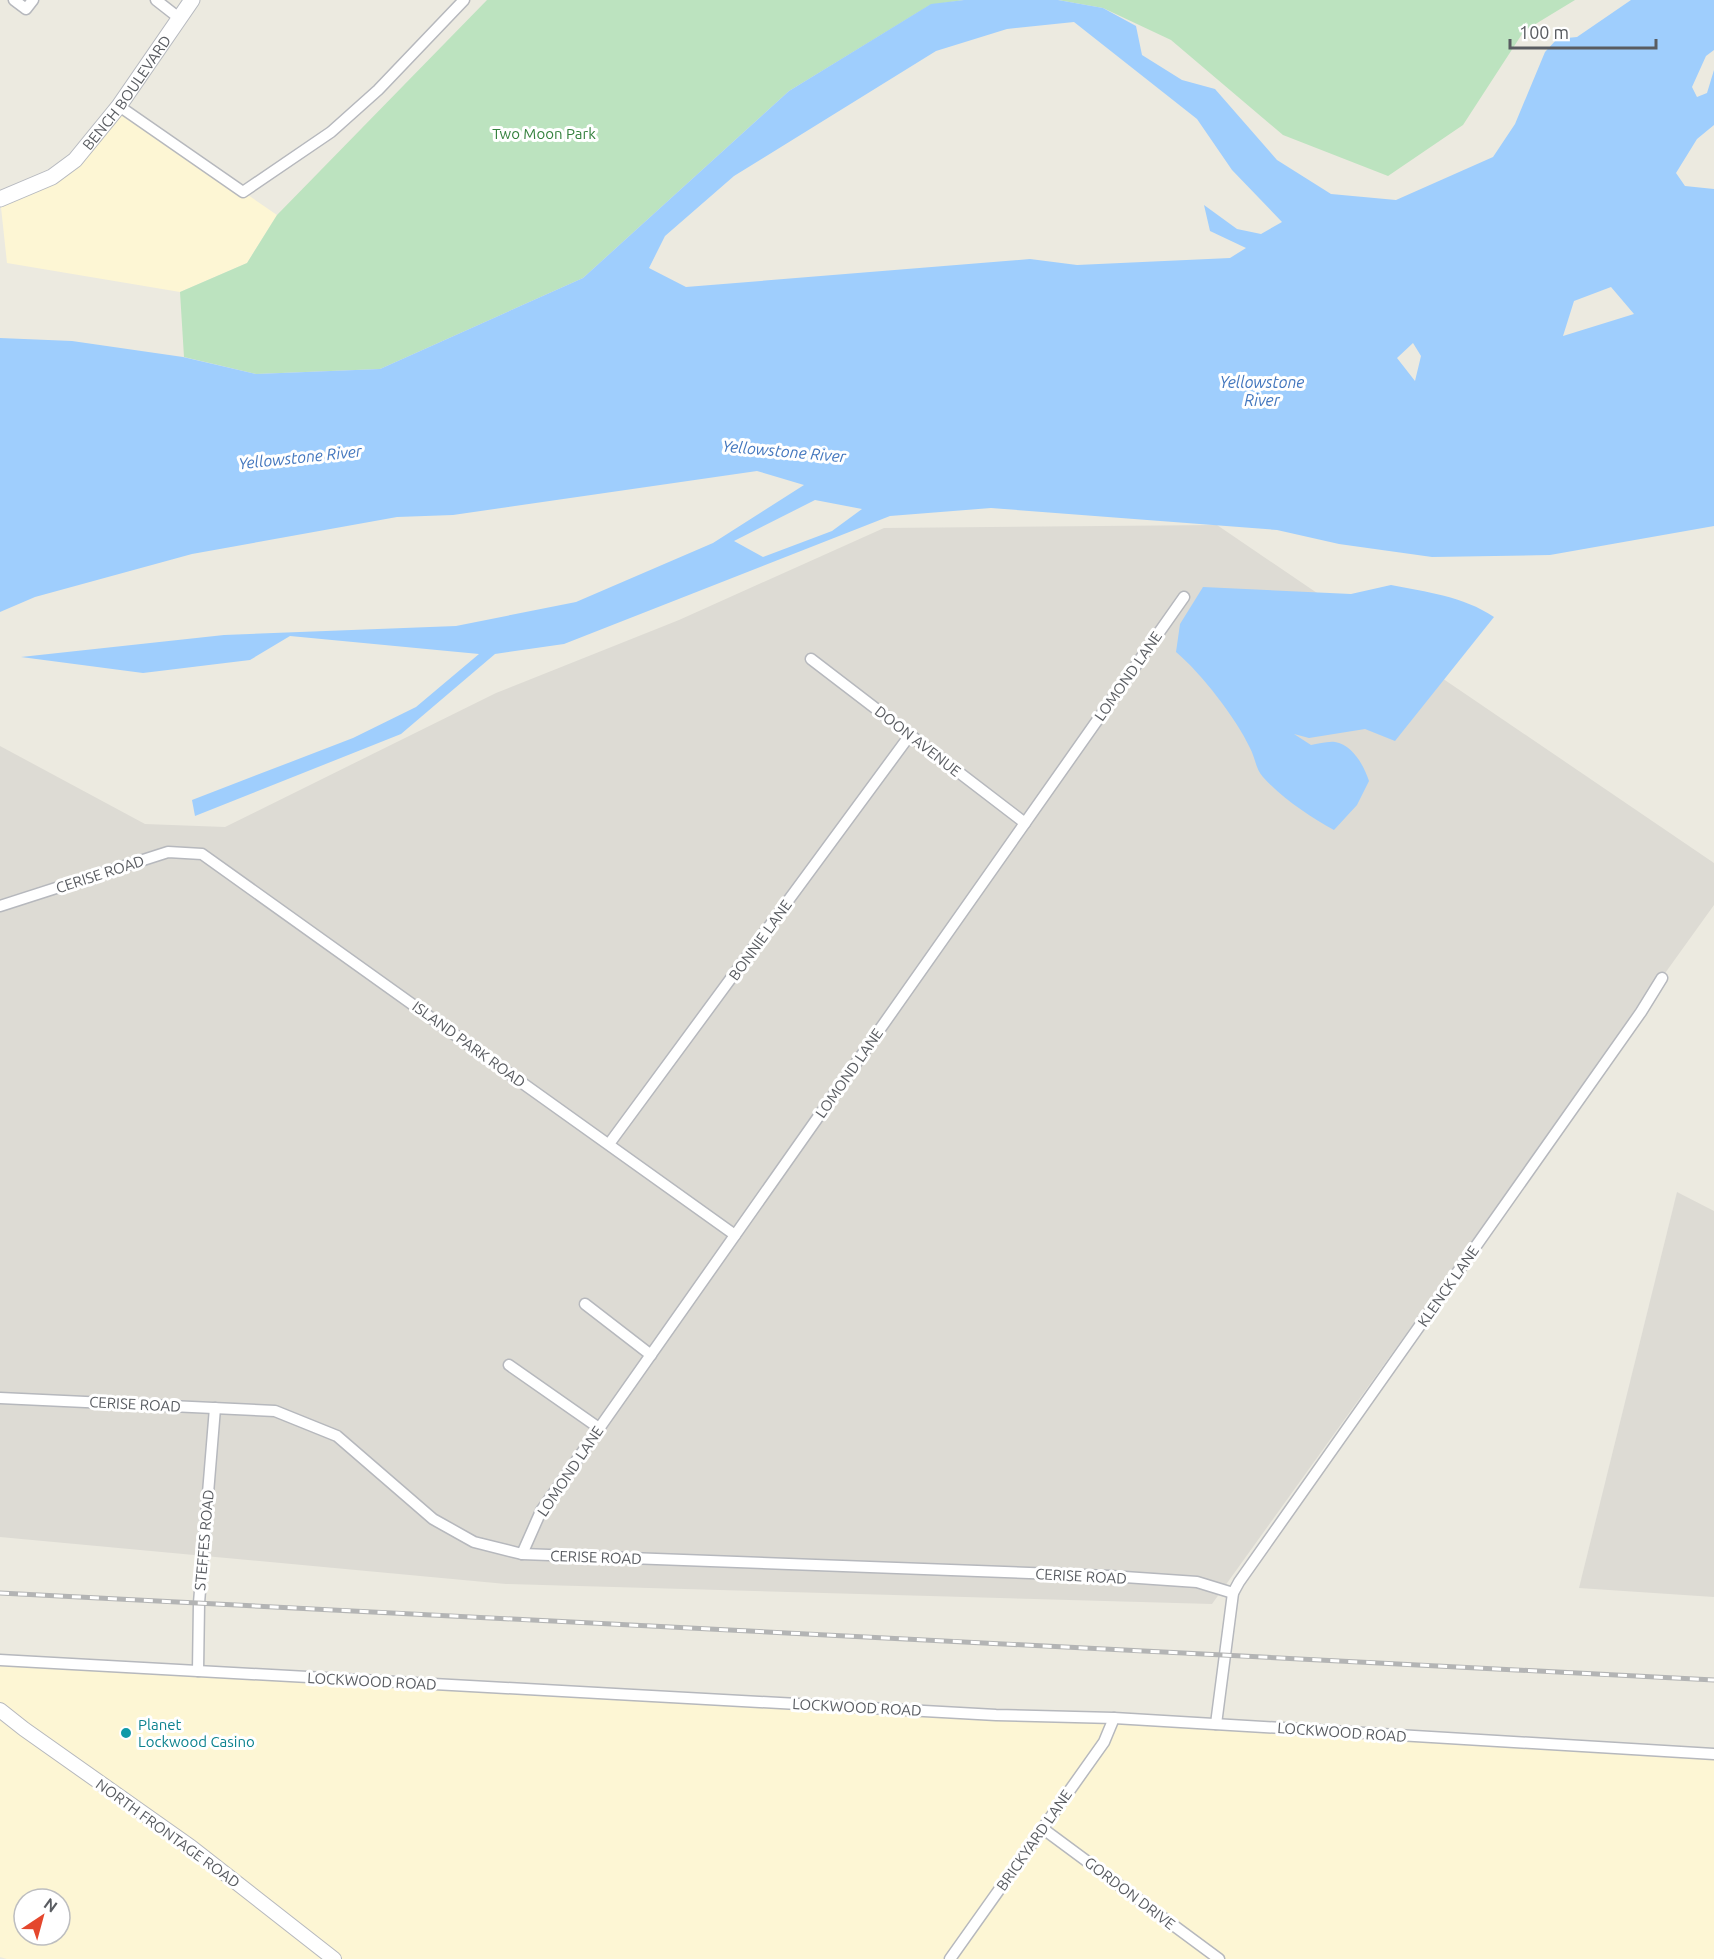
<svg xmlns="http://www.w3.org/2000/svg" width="1714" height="1959" font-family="Ubuntu,sans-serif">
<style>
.commercial{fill:#fdf6d4;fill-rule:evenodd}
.industrial{fill:#dddbd4}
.green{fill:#bce3bf}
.water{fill:#9fcefd;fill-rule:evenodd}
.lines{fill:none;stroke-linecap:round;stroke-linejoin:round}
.minor-casing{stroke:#b6b8bd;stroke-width:13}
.tertiary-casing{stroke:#b6b8bd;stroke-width:16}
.secondary-casing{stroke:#b6b9bf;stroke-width:17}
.minor{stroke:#fff;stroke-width:10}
.tertiary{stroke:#fff;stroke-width:14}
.secondary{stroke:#fff;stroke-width:15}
.rail-casing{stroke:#b3b4b4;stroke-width:5}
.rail{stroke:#fff;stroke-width:3;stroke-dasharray:9;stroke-linecap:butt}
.culture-dot{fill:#0f9aa8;stroke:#fff;stroke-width:2}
.labels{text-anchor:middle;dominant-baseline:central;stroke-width:6;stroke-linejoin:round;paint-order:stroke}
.street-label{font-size:15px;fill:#595c61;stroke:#fff}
.park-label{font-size:15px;fill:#36823f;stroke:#fff}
.culture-label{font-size:15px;fill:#0d838f;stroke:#fff;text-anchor:start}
.water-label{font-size:16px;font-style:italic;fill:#4377be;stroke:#fff}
</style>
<rect width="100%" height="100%" fill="#eceae0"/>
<g class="commercial">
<path d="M 119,106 L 277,215 L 247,263 L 180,292 L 7,263 L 0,198 L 52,177 Z"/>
<path d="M 0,1660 L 1714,1754 L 1714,1959 L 7,1959 L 0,1957 ZM 24,1899 L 60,1899 L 60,1935 L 24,1935 Z"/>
</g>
<g class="industrial">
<path d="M 1217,525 L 1714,863 L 1714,905 L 1212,1604 L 506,1584 L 0,1537 L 0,746 L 145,824 L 225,827 L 496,693 L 679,620 L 884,528 Z"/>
<path d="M 1677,1192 L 1714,1211 L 1714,1597 L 1579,1588 Z"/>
</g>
<g class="green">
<path d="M 487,0 L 964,0 L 930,5 L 789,91 L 583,278 L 380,369 L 256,374 L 184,357 L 180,292 L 247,263 L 277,215 Z"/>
<path d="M 1058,0 L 1575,0 L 1524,31 L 1463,125 L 1388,176 L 1283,135 L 1171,40 L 1103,8 Z"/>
</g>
<g class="water">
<path d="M 964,0 L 1058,0 L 1103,8 L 1136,26 L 1142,55 L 1182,80 L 1215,89 L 1277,160 L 1331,194 L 1396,200 L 1493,157 L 1515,124 L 1545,52 L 1557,39 L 1577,37 L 1631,0 L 1714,0 L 1714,50 L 1706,56 L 1692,87 L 1697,97 L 1707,93 L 1714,70 L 1714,125 L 1697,139 L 1676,173 L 1685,186 L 1714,189 L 1714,526 L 1550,555 L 1432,557 L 1339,544 L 1277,530 L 991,508 L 890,516 L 564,644 L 495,654 L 401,734 L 195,816 L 192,800 L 353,738 L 416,707 L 479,654 L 290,636 L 250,660 L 143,673 L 21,657 L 224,635 L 456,626 L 576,602 L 713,543 L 804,485 L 757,471 L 453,515 L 397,517 L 192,554 L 35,597 L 0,612 L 0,338 L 72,341 L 183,357 L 256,374 L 380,369 L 583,278 L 789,91 L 931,4 ZM 1074,22 L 1197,119 L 1232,170 L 1282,222 L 1261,234 L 1237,229 L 1204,205 L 1210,231 L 1246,248 L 1230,258 L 1077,265 L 1030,259 L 686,287 L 649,268 L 665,236 L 734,176 L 936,51 L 1007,29 ZM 1611,287 L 1634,314 L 1563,336 L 1574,301 ZM 1413,343 L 1421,356 L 1415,381 L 1397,358 ZM 815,500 L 862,509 L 832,531 L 763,557 L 734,541 Z"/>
<path d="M 1391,585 C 1426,592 1463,596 1494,617 L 1395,741 L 1365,729 L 1309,738 L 1294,734 L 1311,745 C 1318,744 1328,741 1335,742 C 1353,745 1364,766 1369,781 L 1357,805 L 1334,830 C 1310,817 1282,798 1263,777 C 1256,770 1255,757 1250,748 C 1236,718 1201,673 1176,652 L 1180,624 L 1203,587 L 1351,594 Z"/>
</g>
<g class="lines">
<g class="minor-casing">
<g id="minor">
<path d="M 14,0 L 26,9 L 33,0"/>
<path d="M 156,0 L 179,18"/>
<path d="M 119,106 L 243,192 L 331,132 L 378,90 L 464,0"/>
<path d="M 811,659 L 1025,823"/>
<path d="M 0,906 L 168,852 L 202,854 L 735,1235"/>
<path d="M 609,1144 L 910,735"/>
<path d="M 585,1304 L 651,1355"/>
<path d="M 509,1365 L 599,1428"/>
<path d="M 0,1398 L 275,1411 L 337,1436 L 433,1519 L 474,1542 L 522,1554 L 1110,1576 L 1197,1582 L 1233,1593"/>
<path d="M 522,1554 L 541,1511 L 1184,597"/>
<path d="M 0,1660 L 996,1715 L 1114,1718 L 1714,1754"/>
<path d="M 198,1671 L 199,1603 L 215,1408"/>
<path d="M 1216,1724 L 1233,1593 L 1239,1582 L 1641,1012 L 1662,978"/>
<path d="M 1042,1828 L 1219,1959"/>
<path d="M 950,1959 L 1104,1742 L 1114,1718"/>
</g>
</g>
<g class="tertiary-casing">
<path id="tertiary" d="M 0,1710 L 24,1729 L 191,1847 L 334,1959"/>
</g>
<g class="secondary-casing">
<g id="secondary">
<path id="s1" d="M 0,199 L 52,177 L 75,160 L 119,106 L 192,0"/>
</g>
</g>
<use href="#minor" class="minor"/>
<use href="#tertiary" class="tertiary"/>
<use href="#secondary" class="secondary"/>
<g class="rail-casing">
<path id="rail" d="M 0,1593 L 1714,1680"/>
</g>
<use href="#rail" class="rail"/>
</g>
<circle class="culture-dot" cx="126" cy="1733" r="6"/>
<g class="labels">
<g class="street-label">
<text stroke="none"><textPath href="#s1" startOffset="170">BENCH BOULEVARD</textPath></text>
<text transform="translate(1128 676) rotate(-55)">LOMOND LANE</text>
<text transform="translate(918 741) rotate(38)">DOON AVENUE</text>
<text transform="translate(100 874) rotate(-18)">CERISE ROAD</text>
<text transform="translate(760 940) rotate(-54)">BONNIE LANE</text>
<text transform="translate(469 1044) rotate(36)">ISLAND PARK ROAD</text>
<text transform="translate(849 1073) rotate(-55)">LOMOND LANE</text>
<text transform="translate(1448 1286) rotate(-55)">KLENCK LANE</text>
<text transform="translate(135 1404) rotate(3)">CERISE ROAD</text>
<text transform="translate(570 1471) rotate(-56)">LOMOND LANE</text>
<text transform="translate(204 1540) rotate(-85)">STEFFES ROAD</text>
<text transform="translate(596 1557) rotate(2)">CERISE ROAD</text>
<text transform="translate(1081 1576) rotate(3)">CERISE ROAD</text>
<text transform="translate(372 1681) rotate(3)">LOCKWOOD ROAD</text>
<text transform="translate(857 1707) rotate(3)">LOCKWOOD ROAD</text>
<text transform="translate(1342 1732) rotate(4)">LOCKWOOD ROAD</text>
<text transform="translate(168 1833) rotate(36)">NORTH FRONTAGE ROAD</text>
<text transform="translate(1034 1840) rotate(-55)">BRICKYARD LANE</text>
<text transform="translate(1130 1893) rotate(37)">GORDON DRIVE</text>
</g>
<g class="park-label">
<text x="544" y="133">Two Moon Park</text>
</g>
<g class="culture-label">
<text x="138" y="1724">Planet<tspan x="138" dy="17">Lockwood Casino</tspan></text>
</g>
<g class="water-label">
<text x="1262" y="382">Yellowstone<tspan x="1262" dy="18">River</tspan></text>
<text transform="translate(784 451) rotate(5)">Yellowstone River</text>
<text transform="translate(300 457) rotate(-6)">Yellowstone River</text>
</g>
</g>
<g transform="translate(42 1917) rotate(36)"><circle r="28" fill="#ffffff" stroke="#bdbec0" stroke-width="1.5"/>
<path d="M0-4.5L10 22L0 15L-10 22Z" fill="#e4472d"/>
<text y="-9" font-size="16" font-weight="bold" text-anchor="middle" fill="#595c61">N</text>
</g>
<path d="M1510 39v9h146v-9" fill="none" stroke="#595c61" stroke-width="3"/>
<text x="1519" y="39" font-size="18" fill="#595c61" stroke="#ffffff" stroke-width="4.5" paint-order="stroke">100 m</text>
</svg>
